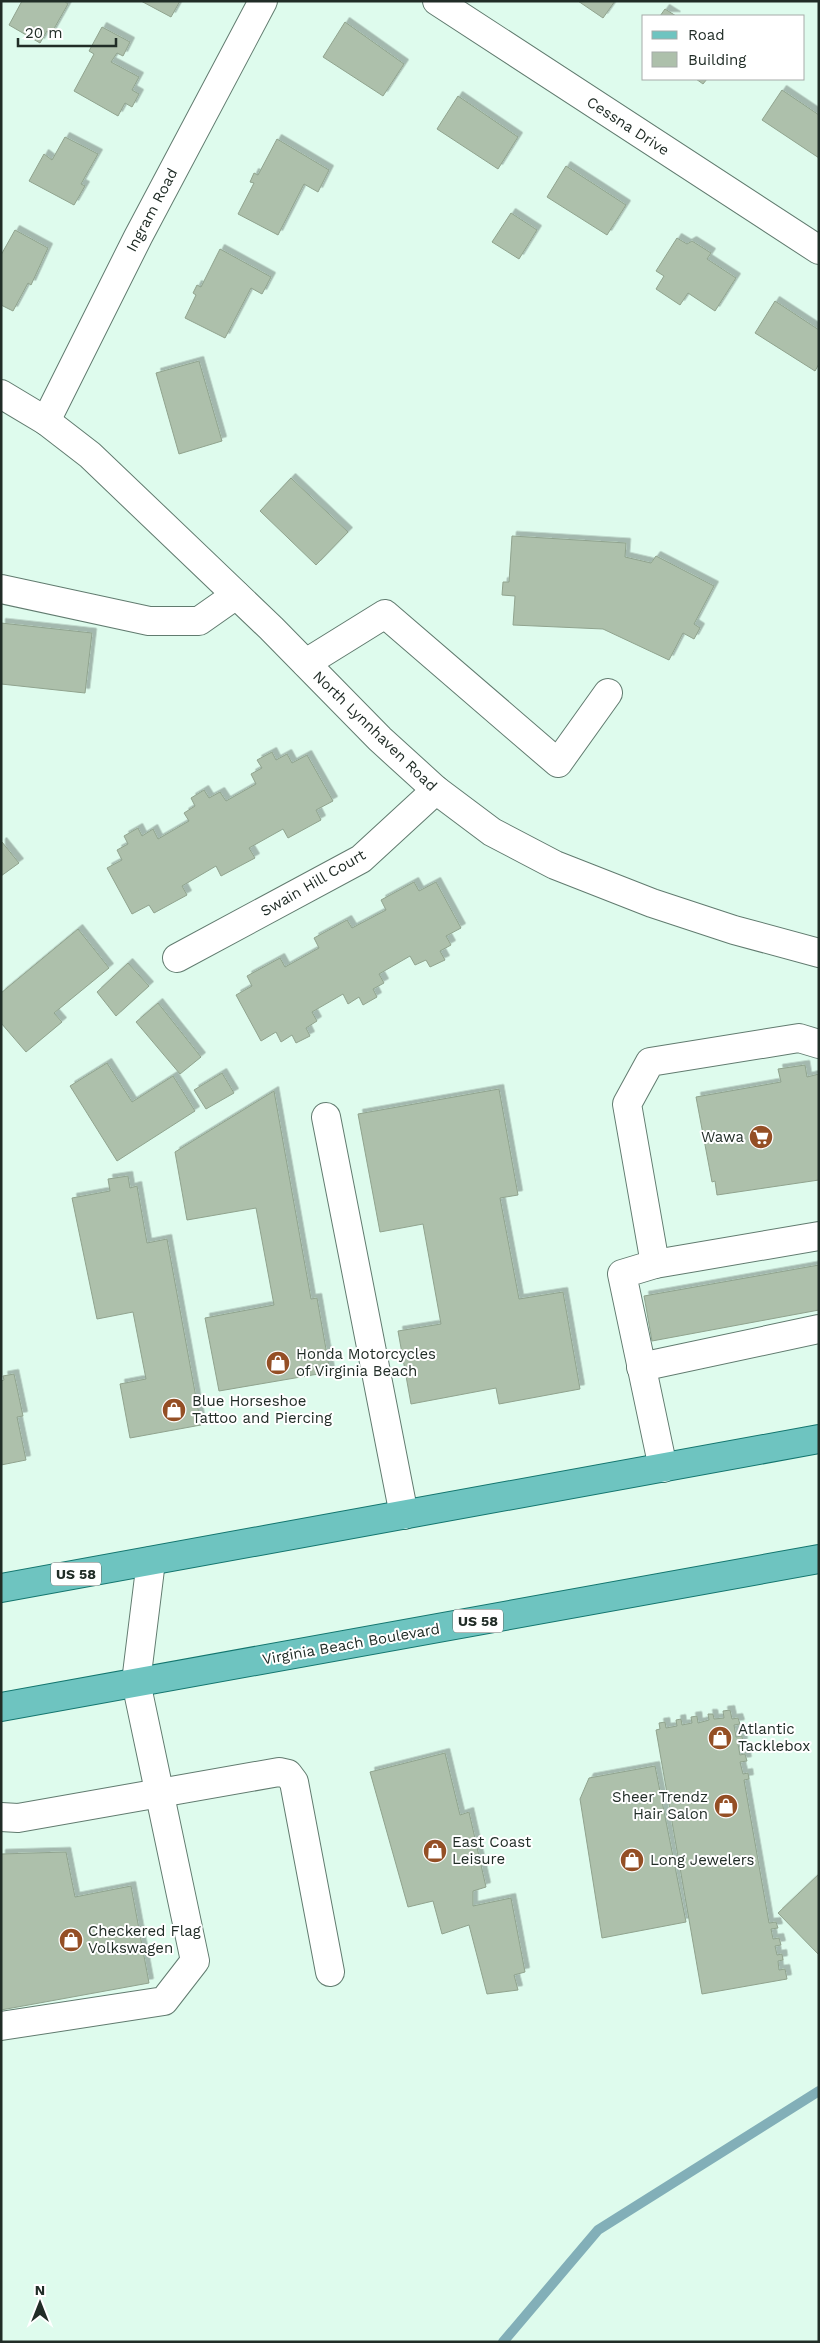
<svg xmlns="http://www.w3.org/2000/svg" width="820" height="2343" font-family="'Work Sans',sans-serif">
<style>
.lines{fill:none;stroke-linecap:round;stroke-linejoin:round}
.stream{stroke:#82afb8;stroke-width:10}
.building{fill:#adc0ab;stroke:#90a38e;filter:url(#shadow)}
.minor-casing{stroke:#617b6f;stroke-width:30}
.major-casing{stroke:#14766f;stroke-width:30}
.minor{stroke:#fff;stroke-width:28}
.major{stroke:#6ec4c0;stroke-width:28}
.labels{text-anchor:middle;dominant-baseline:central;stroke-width:4;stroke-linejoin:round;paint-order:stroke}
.shield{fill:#fff;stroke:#646c68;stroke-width:1}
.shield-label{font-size:14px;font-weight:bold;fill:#212d27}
.street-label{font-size:15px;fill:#212d27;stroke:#fff}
.poi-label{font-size:15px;fill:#212d27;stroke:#fff;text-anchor:start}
</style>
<defs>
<filter id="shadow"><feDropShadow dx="4.5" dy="-4.5" stdDeviation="0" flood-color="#0004"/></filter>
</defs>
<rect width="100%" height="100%" fill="#defbed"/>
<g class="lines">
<path class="stream" d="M 503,2342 L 598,2230 L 819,2091"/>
</g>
<g class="building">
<path d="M 22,1 L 64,1 L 68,4 L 51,34 L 47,31 L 40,43 L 9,25 Z"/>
<path d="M 141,1 L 180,1 L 171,17 Z"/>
<path d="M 578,1 L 615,1 L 603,18 Z"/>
<path d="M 665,9 L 676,16 L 660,16 Z"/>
<path d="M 345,22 L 404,64 L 383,96 L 323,57 Z"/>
<path d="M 102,27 L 130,42 L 123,56 L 117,53 L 111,62 L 139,77 L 132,90 L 139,94 L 132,107 L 125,103 L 118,116 L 74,91 L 94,54 L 89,51 Z"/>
<path d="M 696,79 L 707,79 L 703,84 Z"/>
<path d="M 782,90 L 819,115 L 819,158 L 762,120 Z"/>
<path d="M 458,96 L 518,137 L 498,169 L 437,129 Z"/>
<path d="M 65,137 L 98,154 L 81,184 L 85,186 L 74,205 L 29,181 L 44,154 L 52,160 Z"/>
<path d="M 277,139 L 329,170 L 318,192 L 304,184 L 278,235 L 238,214 L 254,183 L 250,182 L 254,173 L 258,175 Z"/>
<path d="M 566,166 L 626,205 L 607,235 L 547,197 Z"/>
<path d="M 511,213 L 537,230 L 519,259 L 492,242 Z"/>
<path d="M 15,230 L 48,248 L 31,285 L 28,283 L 13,311 L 1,305 L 1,255 Z"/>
<path d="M 677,238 L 687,244 L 692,241 L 711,253 L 707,259 L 736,278 L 715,311 L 688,293 L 680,305 L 656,289 L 664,276 L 656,271 Z"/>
<path d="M 220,249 L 271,277 L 262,294 L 251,288 L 225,338 L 185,318 L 196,295 L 193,293 L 197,285 L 201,287 Z"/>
<path d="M 775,301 L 819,330 L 819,364 L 815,371 L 755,333 Z"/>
<path d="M 199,361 L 222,441 L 179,454 L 156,373 Z"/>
<path d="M 291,478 L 348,532 L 316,565 L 260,511 Z"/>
<path d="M 512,536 L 626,543 L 625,557 L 651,563 L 656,556 L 714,586 L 694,624 L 700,628 L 694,639 L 683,633 L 669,660 L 603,629 L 513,625 L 515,596 L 502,595 L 503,582 L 509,582 Z"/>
<path d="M 1,623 L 92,633 L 85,693 L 1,684 Z"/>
<path d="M 272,752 L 276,760 L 287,754 L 292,763 L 307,755 L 333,801 L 316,810 L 321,820 L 288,838 L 283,829 L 249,848 L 255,858 L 221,876 L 216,866 L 182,886 L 187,895 L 154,913 L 149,905 L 132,914 L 107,868 L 122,860 L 117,850 L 128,844 L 124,836 L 138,828 L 142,836 L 153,829 L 158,839 L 189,821 L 184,813 L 195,806 L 191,798 L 204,790 L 209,798 L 220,792 L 226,801 L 256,784 L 251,774 L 262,768 L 257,760 Z"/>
<path d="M 2,842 L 19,863 L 1,876 L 1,843 Z"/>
<path d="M 414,882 L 419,891 L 436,882 L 461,928 L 446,936 L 451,945 L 440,951 L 445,960 L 430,967 L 426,960 L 415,965 L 410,956 L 379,974 L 384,983 L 373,989 L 377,997 L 363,1005 L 359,997 L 348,1004 L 343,994 L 312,1012 L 317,1021 L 306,1028 L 310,1036 L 296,1043 L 292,1035 L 281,1042 L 276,1032 L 261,1041 L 236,995 L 252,986 L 247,976 L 280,958 L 285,967 L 319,948 L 314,938 L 347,920 L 352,928 L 386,910 L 381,900 Z"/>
<path d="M 78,929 L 109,968 L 54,1013 L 62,1022 L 26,1052 L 1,1023 L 1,993 Z"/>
<path d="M 128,963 L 149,986 L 116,1016 L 97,992 Z"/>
<path d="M 158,1003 L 201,1057 L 180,1074 L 136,1022 Z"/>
<path d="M 107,1063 L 132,1102 L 173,1076 L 195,1111 L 117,1161 L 70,1086 Z"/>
<path d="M 805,1065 L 807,1077 L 819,1074 L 819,1180 L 717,1195 L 715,1181 L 712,1182 L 696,1097 L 781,1082 L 778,1069 Z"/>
<path d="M 222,1073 L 234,1093 L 206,1109 L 194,1090 Z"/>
<path d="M 499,1089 L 518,1195 L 500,1198 L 519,1299 L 563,1292 L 580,1389 L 499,1404 L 496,1388 L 411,1404 L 398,1331 L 441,1324 L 423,1224 L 380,1232 L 358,1114 Z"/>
<path d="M 274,1091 L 311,1299 L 317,1298 L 330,1372 L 219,1391 L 205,1318 L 274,1305 L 256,1208 L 187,1220 L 175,1152 Z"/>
<path d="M 128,1176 L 130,1188 L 137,1186 L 147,1243 L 167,1239 L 201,1425 L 130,1438 L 120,1384 L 146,1379 L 133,1312 L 97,1319 L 72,1198 L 110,1191 L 108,1179 Z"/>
<path d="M 819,1265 L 819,1310 L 652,1341 L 644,1296 Z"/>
<path d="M 14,1374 L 23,1416 L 17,1417 L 26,1460 L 1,1465 L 1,1381 L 4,1380 L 3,1376 Z"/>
<path d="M 730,1710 L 732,1719 L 738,1718 L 740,1724 L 734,1725 L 736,1737 L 742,1736 L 743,1743 L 738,1744 L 740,1755 L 745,1754 L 747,1761 L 740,1762 L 743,1774 L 748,1773 L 749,1779 L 744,1780 L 769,1923 L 776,1922 L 778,1928 L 771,1929 L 773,1939 L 779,1938 L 781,1945 L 775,1946 L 777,1955 L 782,1954 L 783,1960 L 778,1961 L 779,1970 L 785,1969 L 787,1979 L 702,1994 L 656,1730 L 660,1729 L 659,1723 L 665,1722 L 666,1728 L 677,1726 L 676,1720 L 681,1719 L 682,1725 L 692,1723 L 691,1717 L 697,1716 L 698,1723 L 709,1720 L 708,1714 L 713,1714 L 714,1719 L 724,1718 L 723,1711 Z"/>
<path d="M 445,1753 L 460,1815 L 469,1812 L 486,1887 L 473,1891 L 473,1906 L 511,1898 L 525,1972 L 514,1975 L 518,1990 L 487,1994 L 469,1925 L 442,1934 L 433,1901 L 408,1907 L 370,1772 Z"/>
<path d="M 655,1766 L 686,1922 L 602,1938 L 580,1799 L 589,1778 Z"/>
<path d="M 66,1852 L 75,1897 L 131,1886 L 149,1983 L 1,2010 L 1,1854 Z"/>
<path d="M 819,1874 L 819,1955 L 778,1913 Z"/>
</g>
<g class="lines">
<g class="minor-casing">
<g id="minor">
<path d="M 437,1 L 819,250"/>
<path d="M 1,394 L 46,421 L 90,455 L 271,628 L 380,739 L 436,790 L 492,832 L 555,865 L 652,903 L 734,930 L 819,953"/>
<path d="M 46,421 L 138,237 L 263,1"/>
<path d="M 1,589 L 149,621 L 199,621 L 236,595"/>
<path d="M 306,663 L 385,614 L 558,763 L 608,693"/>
<path d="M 177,958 L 361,859 L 436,790"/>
<path d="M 326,1117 L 404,1515"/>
<path d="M 655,1264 L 819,1236"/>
<path d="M 641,1367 L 819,1329"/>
<path d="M 663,1468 L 622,1274 L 655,1264 L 627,1104 L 650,1062 L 799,1038 L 819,1044"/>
<path d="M 1,1817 L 18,1818 L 279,1772 L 288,1774 L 294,1782 L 330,1972"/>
<path d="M 1,2026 L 164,2001 L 195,1961 L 136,1682 L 151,1561"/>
</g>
</g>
<g class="major-casing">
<g id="major">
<path d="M 1,1588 L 819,1439"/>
<path d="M 1,1707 L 819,1559"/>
</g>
</g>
<use href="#minor" class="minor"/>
<use href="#major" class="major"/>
</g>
<defs>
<g id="supermarket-disc" transform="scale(1.25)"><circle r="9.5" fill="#944f25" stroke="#fff"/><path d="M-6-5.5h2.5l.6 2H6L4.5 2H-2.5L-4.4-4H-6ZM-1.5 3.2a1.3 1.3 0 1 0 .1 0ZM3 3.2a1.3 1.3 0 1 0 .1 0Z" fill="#fff"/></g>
<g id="shop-disc" transform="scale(1.25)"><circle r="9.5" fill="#944f25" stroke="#fff"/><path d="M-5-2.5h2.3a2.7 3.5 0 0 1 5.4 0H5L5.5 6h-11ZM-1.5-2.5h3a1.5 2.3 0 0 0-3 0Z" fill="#fff"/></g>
</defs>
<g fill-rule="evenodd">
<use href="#supermarket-disc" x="761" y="1137"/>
<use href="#shop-disc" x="278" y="1363"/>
<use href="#shop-disc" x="174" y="1410"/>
<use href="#shop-disc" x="720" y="1738"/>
<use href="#shop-disc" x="726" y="1806"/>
<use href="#shop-disc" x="435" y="1851"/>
<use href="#shop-disc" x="632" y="1860"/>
<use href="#shop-disc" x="71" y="1940"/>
</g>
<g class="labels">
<g class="shield">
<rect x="51" y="1562.5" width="50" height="23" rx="4"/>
<rect x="453" y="1609.5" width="50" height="23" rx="4"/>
</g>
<g class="shield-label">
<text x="76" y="1574">US 58</text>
<text x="478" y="1621">US 58</text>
</g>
<g class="street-label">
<text transform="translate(628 126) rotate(33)">Cessna Drive</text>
<text transform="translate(152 210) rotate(-62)">Ingram Road</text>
<text transform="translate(375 731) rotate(44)">North Lynnhaven Road</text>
<text transform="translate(313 883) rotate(-30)">Swain Hill Court</text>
<text transform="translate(351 1644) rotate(-10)">Virginia Beach Boulevard</text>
</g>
<g class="poi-label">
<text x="744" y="1137" text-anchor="end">Wawa</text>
<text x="296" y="1354">Honda Motorcycles<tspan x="296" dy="17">of Virginia Beach</tspan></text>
<text x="192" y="1401">Blue Horseshoe<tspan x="192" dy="17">Tattoo and Piercing</tspan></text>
<text x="738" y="1729">Atlantic<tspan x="738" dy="17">Tacklebox</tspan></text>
<text x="708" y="1797" text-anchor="end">Sheer Trendz<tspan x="708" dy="17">Hair Salon</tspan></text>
<text x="452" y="1842">East Coast<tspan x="452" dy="17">Leisure</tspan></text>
<text x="650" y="1860">Long Jewelers</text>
<text x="88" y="1931">Checkered Flag<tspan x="88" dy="17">Volkswagen</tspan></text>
</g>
</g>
<rect width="820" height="2343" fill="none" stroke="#212d27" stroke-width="5"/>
<rect x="642" y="15" width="162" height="65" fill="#ffffff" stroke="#a6aba9"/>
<rect x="652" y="31" width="25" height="8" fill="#6ec4c0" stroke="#a6aba9"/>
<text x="688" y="40" font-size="15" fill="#212d27">Road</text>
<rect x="652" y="52" width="25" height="15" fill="#adc0ab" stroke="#a6aba9"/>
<text x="688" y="65" font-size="15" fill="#212d27">Building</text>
<g transform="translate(40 2303)" stroke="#ffffff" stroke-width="4" paint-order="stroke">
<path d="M0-4L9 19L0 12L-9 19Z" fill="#212d27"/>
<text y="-8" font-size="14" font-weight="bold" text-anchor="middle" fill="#212d27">N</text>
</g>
<path d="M18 38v8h98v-8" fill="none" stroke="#212d27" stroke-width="2.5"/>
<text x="25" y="38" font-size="15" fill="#212d27" stroke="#ffffff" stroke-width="4" paint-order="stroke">20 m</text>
</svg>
